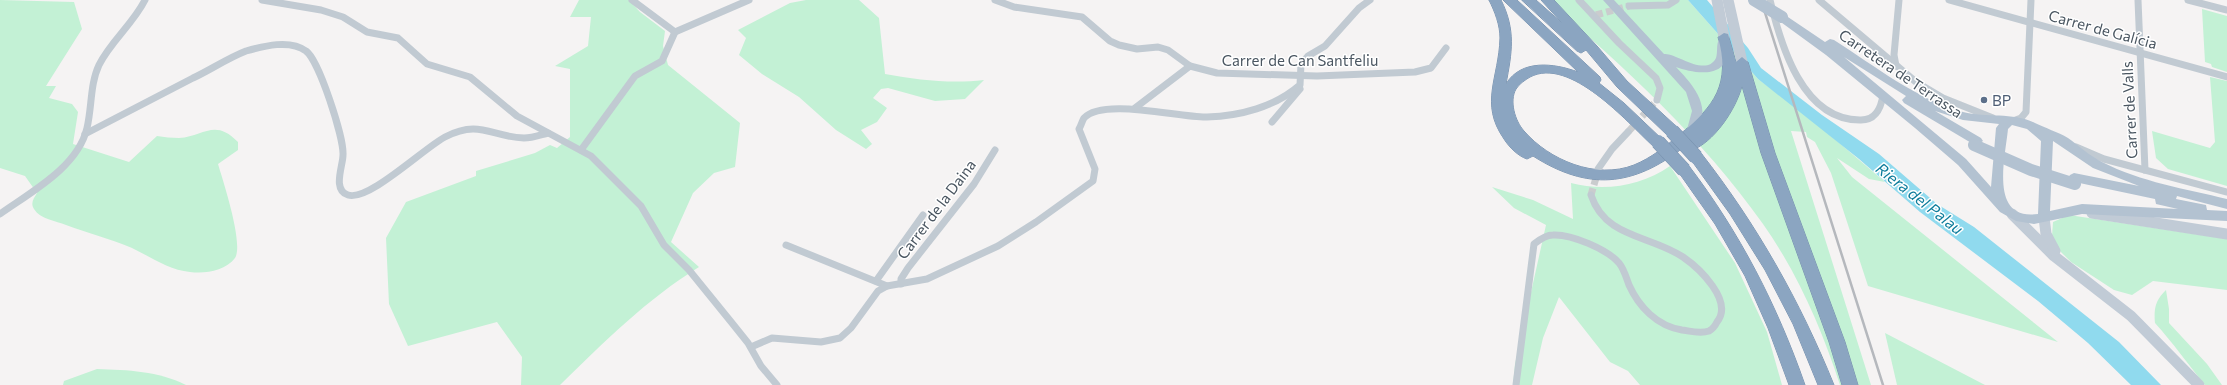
<svg xmlns="http://www.w3.org/2000/svg" width="2227" height="385" font-family="Commissioner,sans-serif">
<style>
.green{fill:#c3f1d5}
.water{fill:#90daee}
.lines{fill:none;stroke-linecap:round;stroke-linejoin:round}
.street-tunnel{stroke:#caccce;stroke-width:7;stroke-dasharray:7 3.5;stroke-linecap:butt}
.highway-casing{stroke:#7690ad;stroke-width:1}
.street{stroke:#c1cad2;stroke-width:7}
.secondary{stroke:#c1cbd6;stroke-width:11}
.primary{fill:#b3c2d1;fill-rule:evenodd}
.highway{fill:#8ba5c1;fill-rule:evenodd}
.rail{stroke:#b5b8bd;stroke-width:2.5}
.highway-bridge-casing{stroke:#7690ad;stroke-width:15;stroke-linecap:butt}
.primary-bridge{stroke:#b3c2d1;stroke-width:12}
.highway-bridge{stroke:#8ba5c1;stroke-width:14}
.service-dot{fill:#5c6f8a;stroke:#fff;stroke-width:1.5}
.labels{text-anchor:middle;dominant-baseline:central;stroke-width:3;stroke-linejoin:round;paint-order:stroke}
.street-label{font-size:15px;fill:#4a5661;stroke:#fff}
.service-label{font-size:15px;fill:#4e5e75;stroke:#fff;text-anchor:start}
.water-label{font-size:16px;font-style:italic;fill:#0c7c9b;stroke:#fff}
</style>
<rect width="100%" height="100%" fill="#f5f3f3"/>
<g class="green">
<path d="M 0,0 L 74,2 L 82,29 L 46,86 L 56,86 L 49,98 L 72,104 L 78,112 L 73,144 L 129,162 L 157,136 C 164,137 172,138 179,138 C 204,136 215,118 238,142 L 238,150 L 218,164 C 223,181 244,244 235,258 C 225,271 205,274 190,272 C 169,270 151,257 132,248 C 111,239 88,233 66,225 C 56,221 40,219 34,209 C 30,203 34,198 37,193 L 25,176 L 0,168 Z"/>
<path d="M 579,0 L 629,0 L 640,12 L 665,31 L 663,46 L 668,65 L 740,123 L 735,167 L 714,173 L 693,193 L 671,242 L 699,267 C 647,299 604,342 560,385 L 521,385 L 522,357 L 497,322 L 408,346 L 389,304 L 386,238 L 406,202 L 476,176 L 476,171 L 535,153 L 550,145 L 557,148 L 570,137 L 570,69 L 555,66 L 588,46 L 591,17 L 570,17 Z"/>
<path d="M 806,0 L 859,0 L 879,18 L 885,74 C 918,80 951,84 984,80 L 965,99 L 935,101 L 888,88 L 881,89 L 873,98 L 887,108 L 877,122 L 861,130 L 872,144 L 866,149 L 836,130 L 799,97 L 762,74 L 739,55 L 746,38 L 738,30 L 790,3 Z"/>
<path d="M 1546,0 L 1688,0 L 1758,79 L 1810,118 L 1885,182 L 1869,179 L 1837,158 L 1852,177 L 2058,342 L 1868,286 L 1831,173 L 1815,142 L 1807,137 L 1806,132 L 1791,131 L 1871,385 L 1840,385 C 1822,329 1797,272 1763,224 C 1703,139 1625,67 1546,0 Z"/>
<path d="M 2202,9 L 2227,16 L 2227,72 L 2212,67 L 2211,64 L 2205,62 Z"/>
<path d="M 2210,77 L 2227,81 L 2227,186 L 2168,169 L 2156,158 L 2152,131 L 2210,148 L 2215,142 Z"/>
<path d="M 1670,166 L 1735,263 L 1767,332 L 1782,385 L 1640,385 L 1628,371 L 1610,362 L 1559,297 L 1543,338 L 1532,385 L 1513,385 L 1515,364 L 1546,225 L 1514,208 L 1492,187 L 1533,200 L 1573,219 L 1571,183 C 1605,192 1641,186 1670,166 Z"/>
<path d="M 2069,215 L 2227,239 L 2227,290 L 2153,281 L 2132,295 L 2114,290 L 2071,262 L 2055,246 L 2052,236 L 2053,222 Z"/>
<path d="M 2166,290 L 2169,309 L 2169,323 L 2207,364 L 2222,385 L 2205,385 C 2188,364 2173,343 2155,323 C 2154,308 2155,301 2166,290 Z"/>
<path d="M 1885,333 L 1985,385 L 1897,385 Z"/>
<path d="M 97,369 C 128,370 158,371 186,385 L 63,385 L 64,381 Z"/>
</g>
<path class="water" d="M 1688,0 L 1707,0 L 1748,48 L 1761,68 L 1822,115 L 1879,154 L 1937,204 L 1974,227 L 2119,342 L 2161,385 L 2131,385 L 2088,343 L 2038,301 L 1920,212 L 1859,159 L 1758,79 Z"/>
<g class="lines">
<g class="street-tunnel">
<path d="M 1596,15 L 1629,6"/>
<path d="M 1628,132 L 1657,100"/>
<path d="M 1591,195 L 1598,171"/>
</g>
<g class="highway-casing">
<g id="highway">
<path d="M 1489,0 L 1501,0 C 1516,30 1512,52 1506,84 C 1521,59 1554,63 1578,72 L 1503,0 L 1517,0 L 1600,77 L 1601,80 L 1599,83 L 1624,103 L 1665,142 L 1663,146 L 1653,146 C 1627,122 1570,56 1530,77 C 1525,80 1519,84 1516,89 C 1509,101 1515,121 1524,131 C 1549,160 1596,180 1634,165 C 1651,158 1665,147 1679,135 C 1715,106 1731,84 1718,37 L 1724,33 L 1728,34 L 1736,62 L 1742,57 L 1748,62 L 1775,153 L 1845,342 L 1858,385 L 1842,385 L 1829,342 L 1761,153 L 1742,86 C 1736,109 1714,143 1690,151 L 1684,147 C 1633,187 1588,191 1533,156 L 1527,159 C 1518,156 1509,147 1504,139 C 1479,103 1499,78 1500,38 C 1500,25 1495,12 1489,0 Z"/>
<path d="M 1522,0 L 1536,0 L 1562,23 L 1541,0 L 1554,0 L 1597,46 L 1627,81 L 1677,127 L 1679,131 L 1677,135 L 1667,135 L 1617,87 L 1586,50 L 1581,53 L 1577,51 Z"/>
<path d="M 1696,152 L 1701,153 C 1757,225 1800,301 1834,385 L 1818,385 L 1793,324 L 1765,270 L 1730,214 L 1689,157 L 1691,153 Z"/>
<path d="M 1684,165 L 1689,166 C 1740,233 1777,305 1805,385 L 1789,385 L 1768,328 L 1745,276 L 1715,224 L 1677,170 L 1679,166 Z"/>
</g>
</g>
<g class="street">
<path d="M 262,0 L 321,10 L 343,17 L 367,32 L 398,38 L 427,64 L 470,77 L 517,116 L 591,156 L 641,206 L 664,245 L 689,270 L 732,323 L 748,343 L 761,366 L 777,385"/>
<path d="M 632,0 L 675,32"/>
<path d="M 995,0 L 1014,7 L 1082,17 L 1110,41 L 1119,45 L 1137,49 L 1158,47 L 1168,50 L 1190,66 L 1217,73 L 1317,76 L 1415,72 L 1431,68 L 1446,48"/>
<path d="M 1579,0 L 1619,43 L 1656,78 L 1660,88 L 1657,100"/>
<path d="M 1770,0 C 1781,46 1803,121 1861,120 C 1876,120 1881,108 1883,95"/>
<path d="M 1819,0 L 1916,82 L 1943,98 L 1993,118"/>
<path d="M 1949,0 L 2227,77"/>
<path d="M 2138,0 L 2145,170"/>
<path d="M 2188,0 L 2227,10"/>
<path d="M 1629,6 L 1668,5 L 1676,0"/>
<path d="M 1896,66 L 1894,55 L 1899,0"/>
<path d="M 1135,108 L 1190,66"/>
<path d="M 2013,121 L 2021,118 L 2026,112 L 2031,0"/>
<path d="M 1272,122 L 1300,89"/>
<path d="M 85,134 C 121,115 157,97 193,78 C 210,70 228,58 246,51 C 264,46 290,39 306,51 C 319,60 344,138 343,155 C 343,166 332,190 348,195 C 368,202 424,148 445,137 C 480,119 491,137 524,138 C 532,138 540,135 548,133"/>
<path d="M 2076,147 L 2104,159 L 2227,192"/>
<path d="M 581,150 L 635,76 L 662,61 L 675,32 L 749,0"/>
<path d="M 1598,169 L 1612,149 L 1628,132"/>
<path d="M 0,214 C 31,192 78,167 87,128 C 92,107 90,84 99,65 C 111,41 133,24 145,0"/>
<path d="M 786,245 L 887,286"/>
<path d="M 876,281 L 923,215"/>
<path d="M 901,284 L 901,279 L 908,268 L 974,184 L 995,150"/>
<path d="M 751,347 L 772,338 L 821,342 L 840,338 L 851,328 L 878,291 L 887,286 L 927,279 L 998,246 L 1036,222 L 1093,181 L 1095,169 L 1079,129 C 1081,126 1082,121 1084,118 C 1103,97 1180,118 1207,117 C 1240,116 1275,107 1300,85 L 1301,64 L 1308,56 L 1325,46 L 1359,8 L 1370,0"/>
<path d="M 1516,385 L 1534,244 C 1539,240 1546,235 1553,235 C 1571,234 1607,249 1619,263 C 1624,269 1626,277 1629,285 C 1639,307 1657,326 1682,330 C 1690,331 1700,334 1709,331 C 1713,329 1715,326 1717,322 C 1734,301 1699,268 1683,257 C 1650,235 1605,238 1591,195"/>
</g>
<g class="secondary">
<path d="M 1717,0 L 1724,37"/>
<path d="M 1728,0 L 1742,62"/>
<path d="M 2092,213 L 2227,234"/>
<path d="M 2012,214 L 2054,256 L 2131,316 L 2199,385"/>
<path d="M 2044,217 L 2046,234 L 2055,251"/>
</g>
<g class="primary">
<path d="M 1603,0 L 1614,0 L 1664,54 C 1675,52 1706,78 1716,58 C 1718,52 1716,45 1719,39 L 1727,39 C 1729,44 1728,49 1727,55 C 1724,79 1692,73 1676,67 C 1696,88 1712,107 1696,136 L 1688,136 L 1686,133 L 1692,111 L 1686,92 Z"/>
<path d="M 1782,13 L 1825,42 L 1830,39 L 1834,40 C 1875,66 1916,99 1963,112 C 1987,118 2013,112 2035,123 C 2045,128 2058,132 2068,138 C 2079,146 2090,156 2102,162 C 2141,182 2186,189 2227,199 L 2227,209 L 2177,196 L 2176,199 L 2206,205 L 2207,210 L 2227,211 L 2227,221 L 2082,214 L 2034,224 L 2016,221 L 2000,212 L 1958,165 L 1915,128 L 1826,55 L 1778,20 L 1777,17 L 1778,14 ZM 1844,57 L 1906,96 L 1902,100 L 1904,103 L 1973,144 L 1977,145 L 1983,141 L 1981,138 L 1935,111 L 1963,120 L 1999,124 L 1996,128 L 1991,187 L 1966,159 ZM 2012,125 L 2027,129 L 2041,141 L 2038,214 C 1989,221 2005,159 2008,129 ZM 2053,141 L 2093,168 L 2139,186 L 2074,173 L 2070,175 L 2068,178 L 2070,181 L 2155,199 L 2156,204 L 2178,209 L 2082,204 L 2050,211 Z"/>
</g>
<use href="#highway" class="highway"/>
<path class="rail" d="M 1761,0 L 1883,385"/>
<g class="highway-bridge-casing">
<g id="highway-bridge">
<path d="M 1672,131 L 1696,157"/>
<path d="M 1658,142 L 1684,170"/>
</g>
</g>
<g class="primary-bridge">
<path d="M 1754,0 L 1782,17"/>
<path d="M 1974,145 L 2031,170 L 2075,184"/>
</g>
<use href="#highway-bridge" class="highway-bridge"/>
</g>
<circle class="service-dot" cx="1984" cy="100" r="4"/>
<g class="labels">
<g class="street-label">
<text transform="translate(2103 29) rotate(15)">Carrer de Galícia</text>
<text x="1300" y="60">Carrer de Can Santfeliu</text>
<text transform="translate(1901 73) rotate(34)">Carretera de Terrassa</text>
<text transform="translate(2129 110) rotate(-93)">Carrer de Valls</text>
<text transform="translate(936 209) rotate(-53)">Carrer de la Daina</text>
</g>
<g class="service-label">
<text x="1992" y="100">BP</text>
</g>
<g class="water-label">
<text transform="translate(1920 198) rotate(38)">Riera del Palau</text>
</g>
</g>
</svg>
